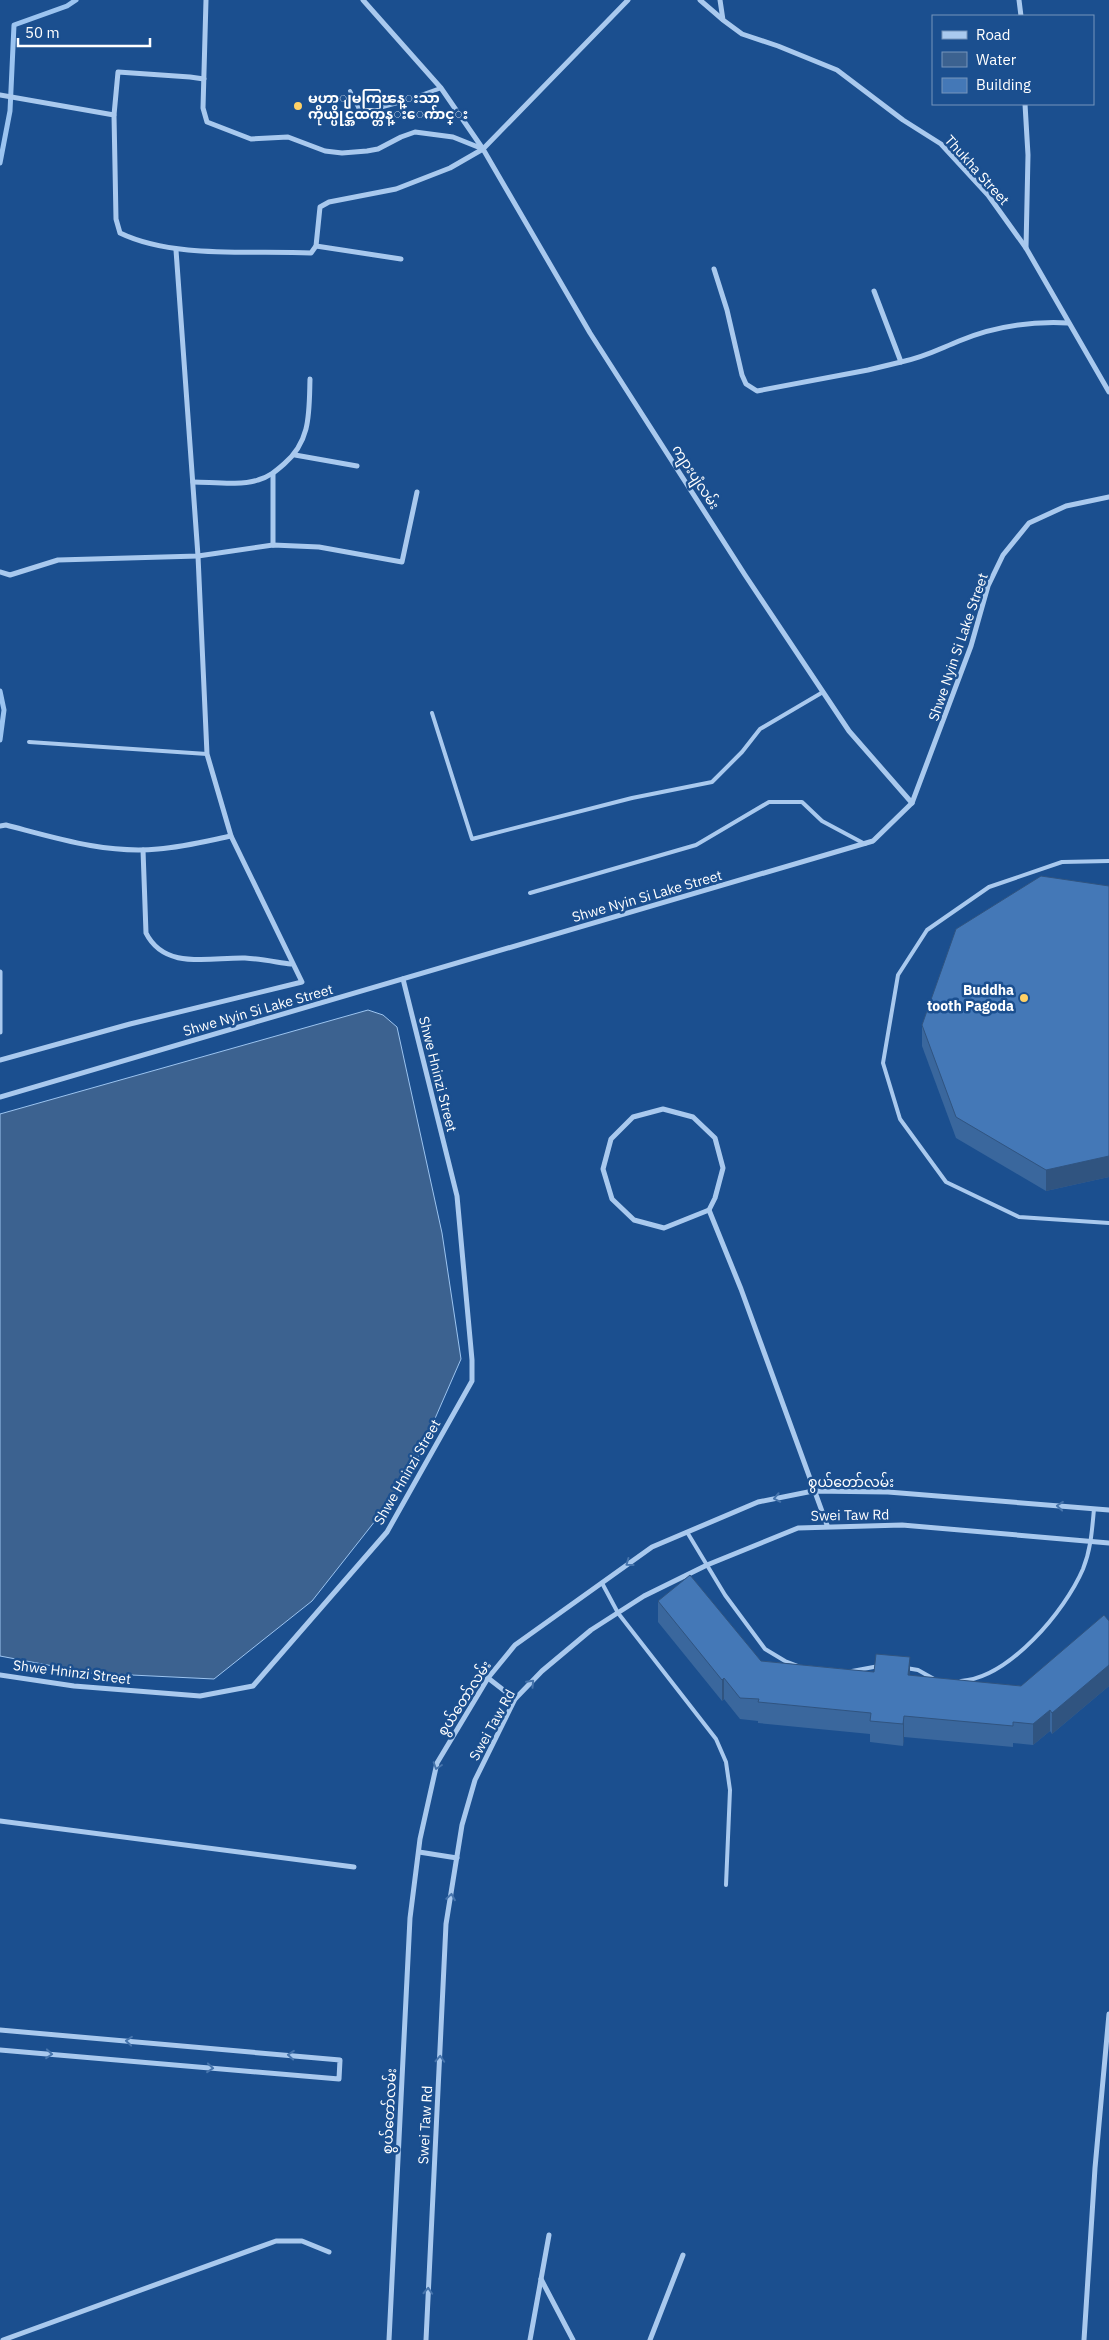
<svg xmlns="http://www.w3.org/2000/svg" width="1109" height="2340" font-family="'IBM Plex Sans','Noto Sans Myanmar',sans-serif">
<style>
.water{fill:#3c6290;stroke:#9cc4f0}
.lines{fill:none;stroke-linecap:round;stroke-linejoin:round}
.stream{stroke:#9cc4f0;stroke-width:5}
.lane{stroke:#a9c9ee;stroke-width:4}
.street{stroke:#a9c9ee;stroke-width:5}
.wall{fill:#3a679d}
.shaded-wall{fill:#305480}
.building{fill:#4478b7;stroke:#305480}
.oneway{stroke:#4674ac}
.poi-dot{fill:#ffd166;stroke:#1b4f8f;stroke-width:2}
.labels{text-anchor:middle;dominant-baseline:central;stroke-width:5;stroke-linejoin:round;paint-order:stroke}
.poi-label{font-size:14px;font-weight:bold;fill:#fff;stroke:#1b4f8f;text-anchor:start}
.street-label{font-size:14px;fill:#fff;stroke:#1b4f8f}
</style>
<rect width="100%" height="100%" fill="#1b4f8f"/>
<path class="water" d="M 368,1010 L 383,1015 L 397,1027 L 442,1233 L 461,1359 L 409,1478 L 312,1601 L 214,1679 L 90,1673 L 0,1656 L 0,1114 Z"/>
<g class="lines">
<g class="stream">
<path d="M 0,163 L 10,111 L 14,25 L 67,6 L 76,0"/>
<path d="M 0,691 L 4,710 L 0,740"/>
</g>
<g class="lane">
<path d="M 350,91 L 360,111 L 364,112 L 405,101 L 441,88"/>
<path d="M 432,713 L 472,839 L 632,798 L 712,782 L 742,752 L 760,729 L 823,692"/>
<path d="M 29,742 L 207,754"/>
<path d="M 1109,861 L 1062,862 L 989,887 L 927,930 L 898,975 L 883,1063 L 900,1119 L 946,1182 L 1019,1217 L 1109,1223"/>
<path d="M 530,893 L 696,845 L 769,802 L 802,802 L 822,821 L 865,844"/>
<path d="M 687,1532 L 725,1595 L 765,1649 L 785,1661 L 798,1666"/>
<path d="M 602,1583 L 618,1613 L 716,1739 L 726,1762 L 730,1790 L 726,1885"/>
<path d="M 906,1668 L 918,1670 L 934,1679"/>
<path d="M 852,1671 L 879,1666"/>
<path d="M 961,1681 C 1009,1678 1065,1611 1083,1569 C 1091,1549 1092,1530 1094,1509"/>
</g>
<g class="street">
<path d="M 206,0 L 203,108 L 207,122 L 251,139 L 288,137 L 325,151 L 342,153 L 367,151 L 378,149 L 401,137 L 415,132 L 453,137 L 483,149"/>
<path d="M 363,0 L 441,88 L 483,149 L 590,333 L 745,575 L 849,731 L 912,803"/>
<path d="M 700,0 L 722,19"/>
<path d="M 720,0 L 723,20 L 742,34 L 778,46 L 837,70 L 903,120 L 941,144 L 988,195 L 1026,248 L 1109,392"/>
<path d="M 1019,0 L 1021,16"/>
<path d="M 0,95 L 114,115 L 116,219 L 120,233 C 174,259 252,250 311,253 L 316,246 L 320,207 L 329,202 L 396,189 L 450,168 L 483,149 L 628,0"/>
<path d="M 1025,104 L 1028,155 L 1026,248"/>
<path d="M 114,115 L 118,72 L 190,77 L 204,79"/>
<path d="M 316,246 L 401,259"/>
<path d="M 714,269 L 727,310 L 742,375 L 746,384 L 757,391 L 868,370 L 901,362"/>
<path d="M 874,291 L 901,362 C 925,357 937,350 959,341 C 995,326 1029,321 1068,323"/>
<path d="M 295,455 L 357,466"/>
<path d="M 273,474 L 273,545"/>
<path d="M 193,482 C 211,482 240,486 258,480 C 269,477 276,471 284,464 C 311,441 309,413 310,379"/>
<path d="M 0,572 L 10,575 L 58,560 L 198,556 L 273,545 L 319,547 L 402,562 L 417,492"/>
<path d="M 0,826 L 6,825 C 56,838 106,854 158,849 C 183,847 207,841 231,836"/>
<path d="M 143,850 L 146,933 C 165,971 211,957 245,958 C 260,959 276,962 291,964"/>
<path d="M 0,972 L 0,1032"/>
<path d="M 0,1060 L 130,1024 L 302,982 L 231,836 L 207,754 L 198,556 L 176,250"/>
<path d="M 0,1097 L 873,841 L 912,803 L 971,646 L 988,586 L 1003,555 L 1029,523 L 1066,506 L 1109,497"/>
<path d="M 663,1109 L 693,1117 L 715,1138 L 723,1168 L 715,1198 L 709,1210 L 664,1228 L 634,1220 L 612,1199 L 603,1169 L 611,1139 L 633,1117 Z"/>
<path d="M 709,1210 L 741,1289 L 827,1525"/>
<path d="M 0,1675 L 74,1686 L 200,1696 L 253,1686 L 387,1532 L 472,1381 L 472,1360 L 457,1196 L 403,979"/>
<path d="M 488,1678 L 515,1699"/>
<path d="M 0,1821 L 354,1867"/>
<path d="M 419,1852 L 457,1858"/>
<path d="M 0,2030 L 340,2060 L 339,2079 L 0,2050"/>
<path d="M 541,2279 L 573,2340"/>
<path d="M 3,2340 L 276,2241 L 302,2241 L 329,2252"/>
<path d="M 389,2340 L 410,1918 L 420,1839 L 437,1763 L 488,1678 L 515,1645 L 652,1547 L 758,1502 L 813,1491 L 888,1492 L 1109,1510"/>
<path d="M 426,2340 L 446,1924 L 462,1825 L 475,1780 L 515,1699 L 542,1671 L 591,1630 L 644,1596 L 707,1565 L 798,1528 L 902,1525 L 1109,1543"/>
<path d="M 530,2340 L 549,2235"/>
<path d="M 650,2340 L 683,2255"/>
<path d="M 1084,2340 L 1095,2168 L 1109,2014"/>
</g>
</g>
<g class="wall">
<path d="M 1109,886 L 1109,1177 L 1046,1191 L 956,1138 L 922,1046 L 922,1025 Z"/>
<path d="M 658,1601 L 761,1661 L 1021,1686 L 1109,1621 L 1109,1686 L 1052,1734 L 1050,1731 L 1033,1745 L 1013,1743 L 1013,1747 L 904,1737 L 903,1746 L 870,1742 L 870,1734 L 758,1723 L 758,1721 L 740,1719 L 724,1699 L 722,1701 L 658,1622 Z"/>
</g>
<g class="shaded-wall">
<path d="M 1109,1156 L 1109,1177 L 1046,1191 L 1046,1170 Z"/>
<path d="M 910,1657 L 910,1678 L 908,1675 Z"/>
<path d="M 1109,1665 L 1109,1686 L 1052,1734 L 1052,1713 Z"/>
<path d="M 724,1678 L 724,1699 L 722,1701 L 722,1680 Z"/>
<path d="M 1050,1710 L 1050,1731 L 1033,1745 L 1033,1724 Z"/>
<path d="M 904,1716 L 904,1737 L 903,1746 L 903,1724 Z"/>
</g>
<g class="building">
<path d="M 1041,876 L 1109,886 L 1109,1156 L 1046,1170 L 956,1117 L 922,1025 L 956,929 Z"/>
<path d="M 690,1575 L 761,1661 L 874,1672 L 876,1654 L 910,1657 L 908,1675 L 1021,1686 L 1104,1615 L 1109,1621 L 1109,1665 L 1052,1713 L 1050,1710 L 1033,1724 L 1013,1722 L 1013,1726 L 904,1716 L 903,1724 L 870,1721 L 871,1713 L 758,1702 L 759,1699 L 740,1698 L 724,1678 L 722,1680 L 658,1601 Z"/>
</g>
<defs><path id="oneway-chevron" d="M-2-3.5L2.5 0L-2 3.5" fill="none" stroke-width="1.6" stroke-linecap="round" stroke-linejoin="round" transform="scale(1.25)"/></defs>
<g class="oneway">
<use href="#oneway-chevron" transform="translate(777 1498) rotate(169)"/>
<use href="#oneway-chevron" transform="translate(1060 1506) rotate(-175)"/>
<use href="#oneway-chevron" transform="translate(629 1563) rotate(144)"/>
<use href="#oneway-chevron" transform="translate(531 1683) rotate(-47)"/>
<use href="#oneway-chevron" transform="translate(437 1766) rotate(108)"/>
<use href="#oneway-chevron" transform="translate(451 1897) rotate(-81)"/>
<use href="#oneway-chevron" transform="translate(129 2041) rotate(-175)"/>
<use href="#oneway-chevron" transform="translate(49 2054) rotate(5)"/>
<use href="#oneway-chevron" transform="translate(291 2055) rotate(-175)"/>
<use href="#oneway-chevron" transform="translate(440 2059) rotate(-87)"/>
<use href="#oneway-chevron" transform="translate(210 2068) rotate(5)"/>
<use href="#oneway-chevron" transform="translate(428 2291) rotate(-87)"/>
</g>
<g class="poi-dot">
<circle cx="298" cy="106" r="5"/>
<circle cx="1024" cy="998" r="5"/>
</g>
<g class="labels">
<g class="poi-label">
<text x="308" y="98">မဟာျမကြၽန္းသာ<tspan x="308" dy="16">ကိုယ္ပိုင္အထက္တန္းေက်ာင္း</tspan></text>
<text x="1014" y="990" text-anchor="end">Buddha<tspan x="1014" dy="16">tooth Pagoda</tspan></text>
</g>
<g class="street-label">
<text transform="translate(977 170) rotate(48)">Thukha Street</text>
<text transform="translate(696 477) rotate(57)">ကျားပျံလမ်း</text>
<text transform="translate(958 647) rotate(-71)">Shwe Nyin Si Lake Street</text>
<text transform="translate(647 896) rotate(-16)">Shwe Nyin Si Lake Street</text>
<text transform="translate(258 1010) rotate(-16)">Shwe Nyin Si Lake Street</text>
<text transform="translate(438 1074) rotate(76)">Shwe Hninzi Street</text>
<text transform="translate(407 1472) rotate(-60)">Shwe Hninzi Street</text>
<text x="851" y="1482">စွယ်တော်လမ်း</text>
<text transform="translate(850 1515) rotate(-1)">Swei Taw Rd</text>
<text transform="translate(72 1672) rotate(7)">Shwe Hninzi Street</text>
<text transform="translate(464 1698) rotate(-57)">စွယ်တော်လမ်း</text>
<text transform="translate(492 1725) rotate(-61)">Swei Taw Rd</text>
<text transform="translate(389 2111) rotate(-87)">စွယ်တော်လမ်း</text>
<text transform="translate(425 2125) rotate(-87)">Swei Taw Rd</text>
</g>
</g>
<rect x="932" y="15" width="162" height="90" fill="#1b4f8f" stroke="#7695bc"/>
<rect x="942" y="31" width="25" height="8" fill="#a9c9ee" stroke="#7695bc"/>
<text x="976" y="40" font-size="15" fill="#ffffff">Road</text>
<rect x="942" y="52" width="25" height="15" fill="#3c6290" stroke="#7695bc"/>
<text x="976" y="65" font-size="15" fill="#ffffff">Water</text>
<rect x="942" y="78" width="25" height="15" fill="#4478b7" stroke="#7695bc"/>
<text x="976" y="90" font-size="15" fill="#ffffff">Building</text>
<path d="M18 38v8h132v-8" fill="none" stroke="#ffffff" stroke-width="2.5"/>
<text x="25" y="38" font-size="15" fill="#ffffff" stroke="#1b4f8f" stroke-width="4" paint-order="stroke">50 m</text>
</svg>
